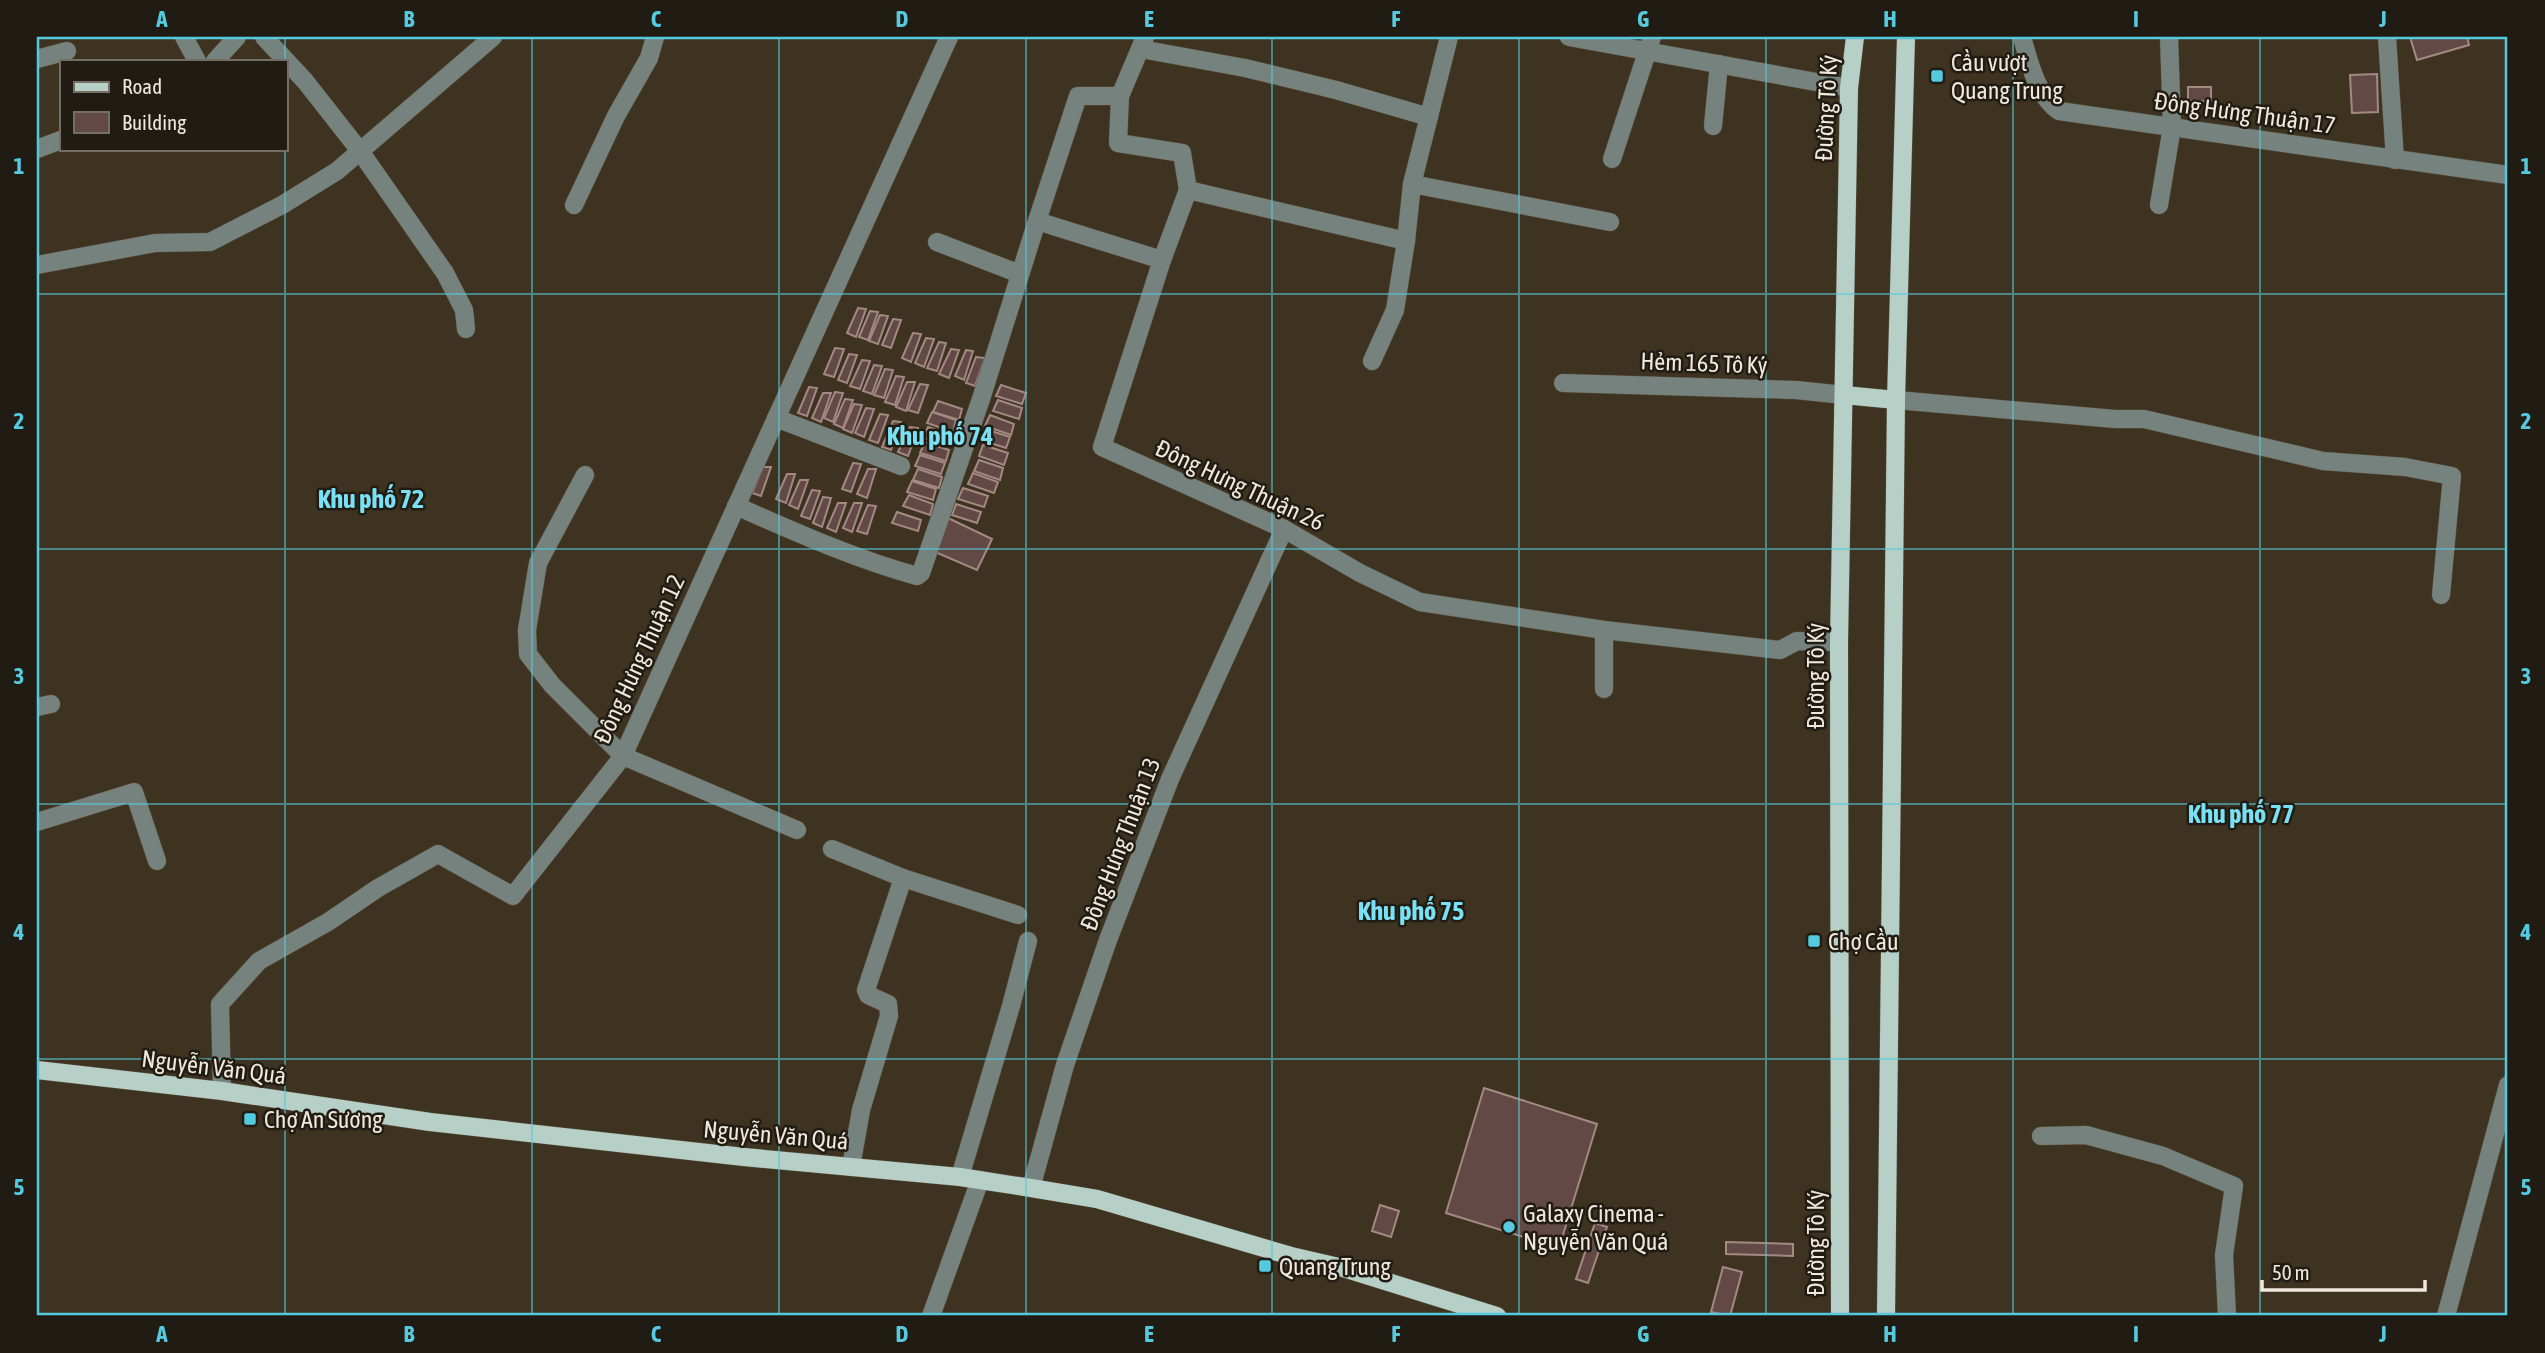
<svg xmlns="http://www.w3.org/2000/svg" width="2545" height="1353" font-family="'Asap Condensed',sans-serif">
<style>
.building{fill:#624945;stroke:#a48983;stroke-width:2}
.lines{fill:none;stroke-linecap:round;stroke-linejoin:round}
.minor-casing{stroke:#5a503e;stroke-width:19}
.major-casing{stroke:#5a503e;stroke-width:19}
.minor{stroke:#76827e;stroke-width:18}
.major{stroke:#b6cfc7;stroke-width:18}
.grid{fill:none;stroke:#55cadf;stroke-width:2;stroke-opacity:0.55}
.poi-dot{fill:#55cadf;stroke:#211c13;stroke-width:2.5}
.labels{text-anchor:middle;dominant-baseline:central;stroke-width:5;stroke-linejoin:round;paint-order:stroke}
.poi-label{font-size:24px;fill:#f0e8dd;stroke:#211c13;text-anchor:start}
.street-label{font-size:24px;fill:#f0e8dd;stroke:#211c13}
.neighbourhood-label{font-size:26px;font-weight:bold;fill:#7ae1f5;stroke:#211c13}
.neatline{fill:none;stroke:#55cadf;stroke-width:2.5}
.grid-label{font-size:23px;text-anchor:middle;font-weight:bold;fill:#55cadf}
</style>
<rect width="100%" height="100%" fill="#3e3320"/>
<g class="building">
<path d="M 2410,37 L 2467,37 L 2469,45 L 2417,60 Z"/>
<path d="M 2377,74 L 2378,112 L 2352,113 L 2350,75 Z"/>
<rect x="2188" y="87" width="23" height="14"/>
<path d="M 858,308 L 866,309 L 856,337 L 847,333 Z"/>
<path d="M 870,311 L 878,312 L 868,340 L 859,337 Z"/>
<path d="M 880,315 L 888,316 L 878,344 L 869,341 Z"/>
<path d="M 893,319 L 901,320 L 891,348 L 882,345 Z"/>
<path d="M 913,333 L 921,334 L 911,362 L 902,358 Z"/>
<path d="M 926,338 L 934,339 L 924,367 L 915,363 Z"/>
<path d="M 939,342 L 946,343 L 937,371 L 927,368 Z"/>
<path d="M 835,348 L 844,349 L 834,377 L 824,374 Z"/>
<path d="M 951,349 L 959,350 L 949,378 L 939,374 Z"/>
<path d="M 966,350 L 973,351 L 964,380 L 955,376 Z"/>
<path d="M 849,354 L 857,355 L 847,383 L 838,380 Z"/>
<path d="M 976,357 L 985,358 L 975,386 L 966,383 Z"/>
<path d="M 862,360 L 870,361 L 860,389 L 850,386 Z"/>
<path d="M 874,365 L 882,366 L 872,394 L 863,391 Z"/>
<path d="M 885,369 L 893,370 L 884,398 L 874,395 Z"/>
<path d="M 896,376 L 904,377 L 895,405 L 885,402 Z"/>
<path d="M 907,382 L 915,382 L 906,411 L 896,407 Z"/>
<path d="M 920,384 L 928,385 L 918,413 L 908,410 Z"/>
<path d="M 1001,385 L 1026,393 L 1022,404 L 996,396 Z"/>
<path d="M 809,387 L 817,388 L 807,416 L 798,413 Z"/>
<path d="M 835,392 L 843,393 L 833,422 L 824,418 Z"/>
<path d="M 823,393 L 831,393 L 821,422 L 812,418 Z"/>
<path d="M 845,399 L 853,400 L 843,428 L 834,424 Z"/>
<path d="M 998,400 L 1022,408 L 1019,419 L 993,411 Z"/>
<path d="M 938,401 L 962,409 L 959,420 L 933,412 Z"/>
<path d="M 854,404 L 862,405 L 852,433 L 843,429 Z"/>
<path d="M 866,408 L 874,409 L 864,437 L 855,433 Z"/>
<path d="M 932,412 L 956,420 L 953,432 L 927,423 Z"/>
<path d="M 880,414 L 888,415 L 878,443 L 869,440 Z"/>
<path d="M 990,415 L 1014,424 L 1011,435 L 985,426 Z"/>
<path d="M 893,421 L 901,422 L 891,450 L 882,447 Z"/>
<path d="M 910,427 L 918,428 L 908,456 L 898,452 Z"/>
<path d="M 928,427 L 952,435 L 949,446 L 923,438 Z"/>
<path d="M 985,429 L 1010,437 L 1006,448 L 981,440 Z"/>
<path d="M 925,442 L 949,450 L 946,461 L 920,453 Z"/>
<path d="M 983,445 L 1008,453 L 1004,465 L 979,456 Z"/>
<path d="M 920,455 L 945,463 L 941,474 L 915,466 Z"/>
<path d="M 979,460 L 1003,468 L 1000,480 L 974,471 Z"/>
<path d="M 853,463 L 861,464 L 851,492 L 842,489 Z"/>
<path d="M 763,467 L 771,467 L 761,496 L 752,493 Z"/>
<path d="M 868,469 L 876,469 L 867,498 L 857,494 Z"/>
<path d="M 918,469 L 942,477 L 939,488 L 913,480 Z"/>
<path d="M 973,473 L 998,482 L 994,493 L 968,484 Z"/>
<path d="M 787,474 L 795,474 L 786,503 L 776,499 Z"/>
<path d="M 800,480 L 808,480 L 798,509 L 789,505 Z"/>
<path d="M 912,481 L 936,489 L 933,500 L 907,492 Z"/>
<path d="M 963,488 L 988,496 L 984,507 L 958,499 Z"/>
<path d="M 812,490 L 820,491 L 810,519 L 801,516 Z"/>
<path d="M 909,495 L 933,504 L 930,515 L 903,506 Z"/>
<path d="M 823,497 L 831,498 L 822,527 L 813,523 Z"/>
<path d="M 838,503 L 846,503 L 836,532 L 827,528 Z"/>
<path d="M 854,503 L 862,503 L 852,532 L 843,528 Z"/>
<path d="M 956,504 L 981,512 L 977,523 L 952,515 Z"/>
<path d="M 868,505 L 876,506 L 867,534 L 857,531 Z"/>
<path d="M 897,512 L 921,520 L 918,531 L 892,523 Z"/>
<path d="M 948,518 L 992,539 L 977,570 L 935,552 Z"/>
<path d="M 1484,1088 L 1597,1124 L 1559,1248 L 1446,1213 Z"/>
<path d="M 1380,1205 L 1399,1211 L 1391,1237 L 1372,1231 Z"/>
<path d="M 1595,1223 L 1607,1227 L 1588,1283 L 1576,1279 Z"/>
<path d="M 1726,1242 L 1793,1244 L 1793,1256 L 1726,1254 Z"/>
<path d="M 1723,1267 L 1742,1272 L 1730,1316 L 1711,1312 Z"/>
</g>
<g class="lines">
<g class="minor-casing">
<g id="minor">
<path d="M 184,37 L 197,61"/>
<path d="M 264,37 L 305,81 L 360,151 L 445,273 L 464,310 L 466,329"/>
<path d="M 1145,37 L 1120,96 L 1078,96 L 1037,221 L 1162,260"/>
<path d="M 1569,37 L 1849,88"/>
<path d="M 2022,37 C 2029,62 2037,96 2059,111 L 2508,175"/>
<path d="M 2387,37 L 2395,160"/>
<path d="M 1141,49 L 1245,68 L 1336,90 L 1429,117"/>
<path d="M 37,59 L 67,51"/>
<path d="M 215,61 L 237,37"/>
<path d="M 1120,96 L 1118,143 L 1182,153 L 1188,190"/>
<path d="M 1713,126 L 1719,64"/>
<path d="M 37,149 L 61,140"/>
<path d="M 1612,159 L 1652,37"/>
<path d="M 1412,184 L 1610,222"/>
<path d="M 574,205 L 616,116 L 649,58 L 655,37"/>
<path d="M 2159,205 L 2172,127 L 2169,37"/>
<path d="M 1406,241 L 1188,190 L 1162,260 L 1102,447 L 1284,529 L 1360,573 L 1420,602 L 1604,630 L 1780,650 L 1797,641 L 1839,642"/>
<path d="M 937,242 L 1020,274"/>
<path d="M 37,265 L 155,243 L 210,242 L 282,205 L 337,171 L 493,37"/>
<path d="M 1372,361 L 1395,310 L 1406,241 L 1412,184 L 1449,37"/>
<path d="M 1563,383 L 1796,390 L 1844,395"/>
<path d="M 1896,400 L 2115,419 L 2144,419 L 2323,461 L 2405,467 L 2452,476 L 2441,595"/>
<path d="M 776,418 L 901,466"/>
<path d="M 585,475 L 538,563 L 527,630 L 528,654 L 552,685 L 623,756 L 797,830"/>
<path d="M 736,506 C 795,532 855,559 917,576 L 921,573 L 981,399 L 1037,221"/>
<path d="M 1604,689 L 1604,630"/>
<path d="M 37,707 L 51,704"/>
<path d="M 37,822 L 134,792 L 157,861"/>
<path d="M 832,849 L 903,878 L 1018,915"/>
<path d="M 222,1091 L 220,1004 L 259,961 L 328,922 L 378,888 L 438,854 L 513,896 L 623,756 L 949,37"/>
<path d="M 2041,1136 L 2086,1135 L 2163,1156 L 2234,1186 L 2224,1255 L 2227,1316"/>
<path d="M 851,1167 L 861,1110 L 889,1016 L 888,1004 L 868,995 L 866,990 L 903,878"/>
<path d="M 960,1177 L 1011,1006 L 1028,941"/>
<path d="M 1031,1188 L 1065,1065 L 1108,940 L 1170,779 L 1284,529"/>
<path d="M 931,1316 L 980,1180"/>
<path d="M 2446,1316 L 2508,1085"/>
</g>
</g>
<g class="major-casing">
<g id="major">
<path d="M 1844,395 L 1896,400"/>
<path d="M 37,1070 L 222,1091 L 430,1122 L 744,1157 L 960,1177 L 1031,1188 L 1097,1199 L 1291,1256 L 1343,1268 L 1497,1316"/>
<path d="M 1840,1316 L 1839,642 L 1849,88 L 1855,37"/>
<path d="M 1886,1316 L 1896,400 L 1906,37"/>
</g>
</g>
<use href="#minor" class="minor"/>
<use href="#major" class="major"/>
</g>
<path class="grid" d="M 285,37 L 285,1316M 532,37 L 532,1316M 779,37 L 779,1316M 1026,37 L 1026,1316M 1272,37 L 1272,1316M 1519,37 L 1519,1316M 1766,37 L 1766,1316M 2013,37 L 2013,1316M 2260,37 L 2260,1316M 37,294 L 2508,294M 37,549 L 2508,549M 37,804 L 2508,804M 37,1059 L 2508,1059"/>
<g class="poi-dot">
<rect x="1930" y="69" width="14" height="14" rx="3.5"/>
<rect x="1807" y="934" width="14" height="14" rx="3.5"/>
<rect x="243" y="1112" width="14" height="14" rx="3.5"/>
<circle cx="1509" cy="1227" r="7"/>
<rect x="1258" y="1259" width="14" height="14" rx="3.5"/>
</g>
<g class="labels">
<g class="poi-label">
<text x="1951" y="62">Cầu vượt<tspan x="1951" dy="28">Quang Trung</tspan></text>
<text x="1828" y="941">Chợ Cầu</text>
<text x="264" y="1119">Chợ An Sương</text>
<text x="1523" y="1213">Galaxy Cinema -<tspan x="1523" dy="28">Nguyễn Văn Quá</tspan></text>
<text x="1279" y="1266">Quang Trung</text>
</g>
<g class="street-label">
<text transform="translate(1826 108) rotate(-87)">Đường Tô Ký</text>
<text transform="translate(2245 113) rotate(8)">Đông Hưng Thuận 17</text>
<text transform="translate(1704 363) rotate(2)">Hẻm 165 Tô Ký</text>
<text transform="translate(1240 485) rotate(25)">Đông Hưng Thuận 26</text>
<text transform="translate(639 659) rotate(-65)">Đông Hưng Thuận 12</text>
<text transform="translate(1815 676) rotate(-90)">Đường Tô Ký</text>
<text transform="translate(1120 844) rotate(-69)">Đông Hưng Thuận 13</text>
<text transform="translate(214 1067) rotate(7)">Nguyễn Văn Quá</text>
<text transform="translate(776 1135) rotate(5)">Nguyễn Văn Quá</text>
<text transform="translate(1815 1243) rotate(-90)">Đường Tô Ký</text>
</g>
<g class="neighbourhood-label">
<text x="940" y="436">Khu phố 74</text>
<text x="371" y="499">Khu phố 72</text>
<text x="2241" y="814">Khu phố 77</text>
<text x="1411" y="911">Khu phố 75</text>
</g>
</g>
<rect width="2545" height="1353" fill="none" stroke="#211c13" stroke-width="77"/>
<rect x="60" y="60" width="228" height="91" fill="#211c13" stroke="#746e64" stroke-width="2"/>
<rect x="74" y="82" width="35" height="10" fill="#b6cfc7" stroke="#746e64" stroke-width="2"/>
<text x="122" y="94" font-size="21" fill="#f0e8dd">Road</text>
<rect x="74" y="112" width="35" height="21" fill="#624945" stroke="#746e64" stroke-width="2"/>
<text x="122" y="130" font-size="21" fill="#f0e8dd">Building</text>
<path d="M2262 1280v10h163v-10" fill="none" stroke="#f0e8dd" stroke-width="3.5"/>
<text x="2272" y="1280" font-size="21" fill="#f0e8dd" stroke="#211c13" stroke-width="5" paint-order="stroke">50 m</text>
<rect x="38" y="38" width="2468" height="1276" class="neatline"/>
<g class="grid-label">
<text x="162" y="27">A</text>
<text x="409" y="27">B</text>
<text x="656" y="27">C</text>
<text x="902" y="27">D</text>
<text x="1149" y="27">E</text>
<text x="1396" y="27">F</text>
<text x="1643" y="27">G</text>
<text x="1890" y="27">H</text>
<text x="2136" y="27">I</text>
<text x="2383" y="27">J</text>
<text x="19" y="174">1</text>
<text x="2526" y="174">1</text>
<text x="19" y="429">2</text>
<text x="2526" y="429">2</text>
<text x="19" y="684">3</text>
<text x="2526" y="684">3</text>
<text x="19" y="940">4</text>
<text x="2526" y="940">4</text>
<text x="19" y="1195">5</text>
<text x="2526" y="1195">5</text>
<text x="162" y="1342">A</text>
<text x="409" y="1342">B</text>
<text x="656" y="1342">C</text>
<text x="902" y="1342">D</text>
<text x="1149" y="1342">E</text>
<text x="1396" y="1342">F</text>
<text x="1643" y="1342">G</text>
<text x="1890" y="1342">H</text>
<text x="2136" y="1342">I</text>
<text x="2383" y="1342">J</text>
</g>
</svg>
